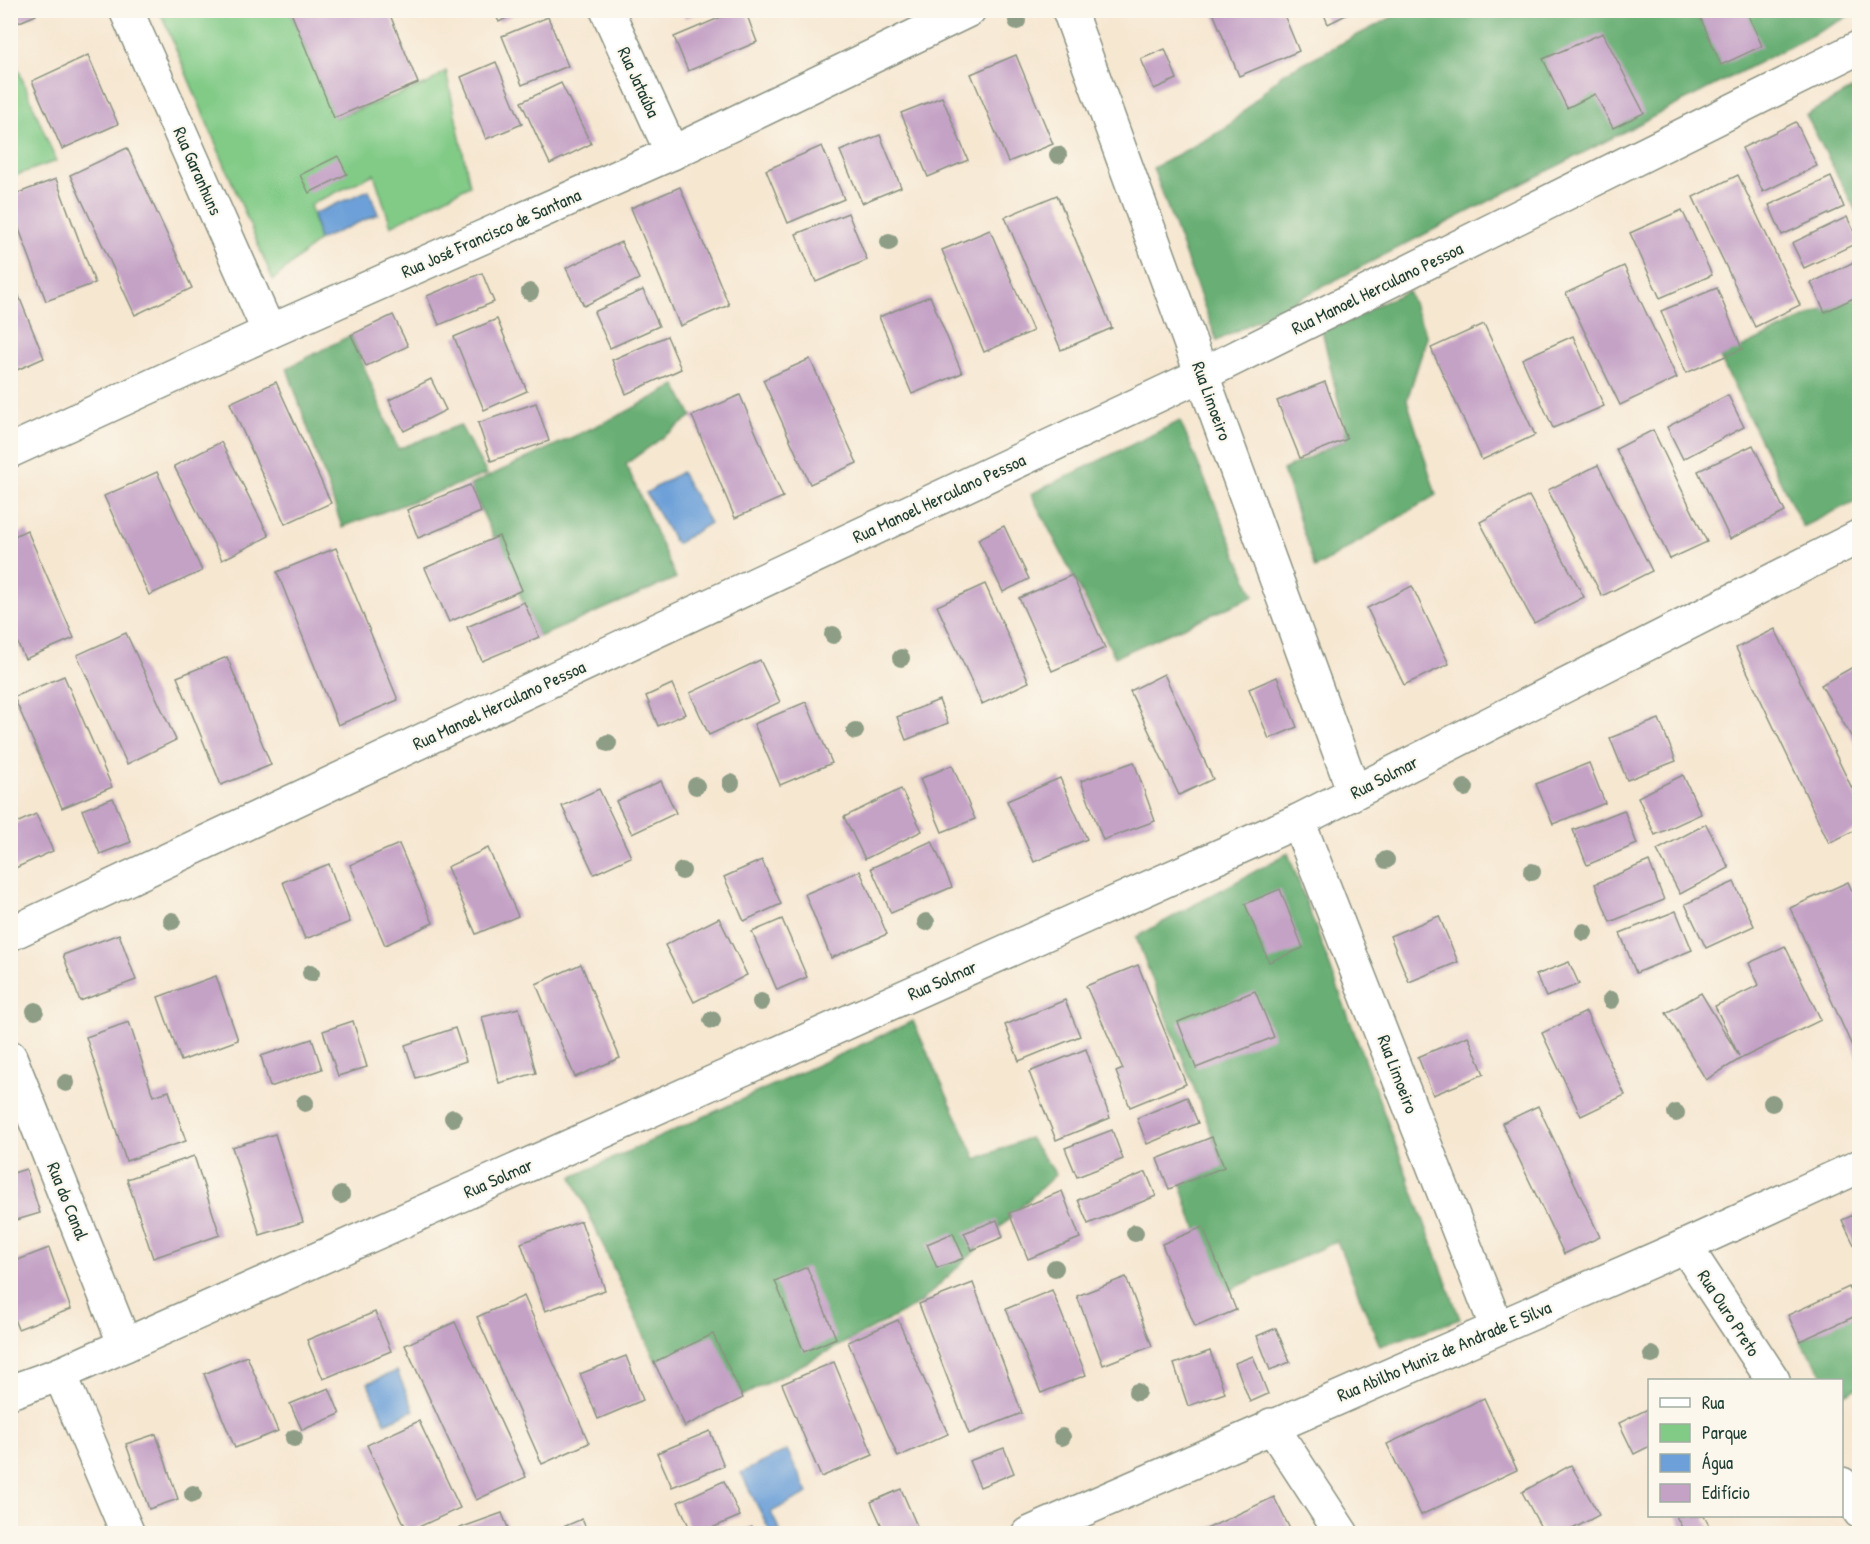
<svg xmlns="http://www.w3.org/2000/svg" width="1870" height="1544" font-family="'Patrick Hand',sans-serif">
<style>
.green{fill:#82cb87;stroke:#50845e;stroke-width:1.5}
.forest{fill:#69af74;stroke:#447654;stroke-width:1.5}
.water{fill:#6da0d8;stroke:#466e86;stroke-width:1.5}
.building{fill:#c4a2c6}
.lines{fill:none;stroke-linecap:round;stroke-linejoin:round}
.minor-casing{stroke:#8a9282;stroke-width:36}
.minor{stroke:#fff;stroke-width:33}
.tree{fill:#8e9d86}
.labels{text-anchor:middle;dominant-baseline:central;stroke-width:4.5;stroke-linejoin:round;paint-order:stroke}
.street-label{font-size:18px;fill:#1f3d34;stroke:#fbf7ec}
</style>
<rect width="100%" height="100%" fill="#fbf7ec"/>
<filter id="ink" filterUnits="userSpaceOnUse"><feTurbulence type="fractalNoise" baseFrequency=".0167" numOctaves="2"/><feDisplacementMap in="SourceGraphic" scale="12" xChannelSelector="R" yChannelSelector="G"/><feConvolveMatrix kernelMatrix="1 2 1 2 8 2 1 2 1" color-interpolation-filters="sRGB"/></filter>
<filter id="wash" filterUnits="userSpaceOnUse"><feTurbulence type="fractalNoise" baseFrequency=".008" numOctaves="4" result="noise"/><feDisplacementMap in="SourceGraphic" scale="24" xChannelSelector="R" yChannelSelector="G"/><feGaussianBlur stdDeviation="1.35" result="paint"/><feColorMatrix in="noise" values="0 0 0 0 0 0 0 0 0 0 0 0 0 0 0 0 0 1.4 0 .05"/><feComposite in="paint" operator="in"/></filter>
<g filter="url(#wash)">
<rect width="100%" height="100%" fill="#f6e7d1"/>
<g class="green">
<path d="M 160,11 L 290,11 L 335,118 L 427,84 L 446,71 L 470,185 L 391,226 L 374,174 L 310,205 L 319,240 L 273,280 Z"/>
<path d="M 11,52 L 56,161 L 11,177 L 10,52 Z"/>
</g>
<g class="forest">
<path d="M 1404,11 L 1859,11 L 1217,341 L 1153,168 L 1225,129 L 1282,74 Z"/>
<path d="M 1859,85 L 1859,217 L 1806,115 Z"/>
<path d="M 1408,291 L 1427,337 L 1407,400 L 1436,495 L 1315,568 L 1283,470 L 1347,439 L 1322,330 Z"/>
<path d="M 1859,292 L 1859,499 L 1803,527 L 1720,358 Z"/>
<path d="M 351,335 L 398,449 L 460,425 L 487,474 L 342,527 L 287,368 Z"/>
<path d="M 676,385 L 692,416 L 626,464 L 676,578 L 539,637 L 470,485 L 624,413 Z"/>
<path d="M 1180,421 L 1254,596 L 1115,657 L 1031,494 Z"/>
<path d="M 1288,853 L 1460,1319 L 1380,1346 L 1337,1241 L 1228,1291 L 1192,1220 L 1181,1184 L 1224,1166 L 1136,937 Z"/>
<path d="M 913,1021 L 976,1159 L 1029,1138 L 1056,1174 L 919,1304 L 685,1426 L 572,1177 Z"/>
<path d="M 1859,1313 L 1859,1387 L 1842,1395 L 1842,1380 L 1827,1380 L 1800,1341 Z"/>
</g>
<g class="water">
<path d="M 369,190 L 378,214 L 319,240 L 313,214 Z"/>
<path d="M 681,472 L 710,523 L 676,544 L 646,493 Z"/>
<path d="M 397,1371 L 414,1410 L 385,1423 L 368,1383 Z"/>
<path d="M 787,1450 L 808,1493 L 771,1512 L 781,1533 L 771,1533 L 741,1473 Z"/>
</g>
<g id="blocks">
<g class="building">
<path d="M 10,10 L 34,10 L 36,15 L 10,26 Z"/>
<path d="M 290,10 L 388,10 L 418,83 L 334,118 Z"/>
<path d="M 493,10 L 522,10 L 499,22 Z"/>
<path d="M 738,10 L 745,10 L 757,42 L 688,71 L 674,37 Z"/>
<path d="M 1212,10 L 1282,10 L 1299,51 L 1239,76 Z"/>
<path d="M 1322,10 L 1356,10 L 1328,24 Z"/>
<path d="M 1697,10 L 1746,10 L 1762,46 L 1721,65 Z"/>
<path d="M 682,11 L 703,11 L 685,18 Z"/>
<path d="M 548,17 L 568,66 L 522,85 L 502,36 Z"/>
<path d="M 1603,33 L 1644,113 L 1613,128 L 1595,94 L 1567,108 L 1543,59 Z"/>
<path d="M 1165,49 L 1177,79 L 1154,89 L 1141,59 Z"/>
<path d="M 88,55 L 118,124 L 62,149 L 32,81 Z"/>
<path d="M 1016,55 L 1053,144 L 1008,162 L 971,74 Z"/>
<path d="M 496,62 L 522,124 L 486,139 L 461,77 Z"/>
<path d="M 561,83 L 591,144 L 550,164 L 521,102 Z"/>
<path d="M 942,97 L 968,160 L 928,177 L 901,113 Z"/>
<path d="M 1796,122 L 1817,166 L 1763,192 L 1742,148 Z"/>
<path d="M 880,135 L 901,187 L 862,203 L 840,151 Z"/>
<path d="M 822,146 L 844,199 L 788,223 L 766,170 Z"/>
<path d="M 127,148 L 192,288 L 135,315 L 70,175 Z"/>
<path d="M 338,156 L 347,174 L 309,193 L 300,175 Z"/>
<path d="M 1738,175 L 1800,305 L 1755,327 L 1693,197 Z"/>
<path d="M 1831,177 L 1844,207 L 1782,235 L 1769,205 Z"/>
<path d="M 56,179 L 95,283 L 46,301 L 10,205 L 10,196 Z"/>
<path d="M 680,187 L 729,305 L 680,326 L 631,208 Z"/>
<path d="M 1057,195 L 1112,328 L 1061,350 L 1005,217 Z"/>
<path d="M 1682,210 L 1712,275 L 1660,298 L 1630,233 Z"/>
<path d="M 848,213 L 867,260 L 816,282 L 796,234 Z"/>
<path d="M 1847,217 L 1859,242 L 1804,268 L 1792,243 Z"/>
<path d="M 990,230 L 1033,331 L 984,352 L 942,250 Z"/>
<path d="M 621,242 L 639,279 L 584,306 L 566,268 Z"/>
<path d="M 1860,259 L 1860,295 L 1825,312 L 1811,283 Z"/>
<path d="M 1624,266 L 1677,378 L 1620,405 L 1566,293 Z"/>
<path d="M 482,273 L 494,302 L 439,325 L 427,296 Z"/>
<path d="M 14,284 L 44,358 L 10,373 L 10,285 Z"/>
<path d="M 1717,288 L 1742,349 L 1686,373 L 1661,311 Z"/>
<path d="M 643,290 L 659,326 L 610,348 L 594,312 Z"/>
<path d="M 930,296 L 962,373 L 912,394 L 879,317 Z"/>
<path d="M 393,315 L 408,346 L 366,366 L 351,335 Z"/>
<path d="M 497,319 L 527,391 L 484,410 L 454,337 Z"/>
<path d="M 1484,324 L 1535,435 L 1482,460 L 1431,348 Z"/>
<path d="M 667,336 L 681,369 L 626,394 L 612,360 Z"/>
<path d="M 1573,336 L 1604,406 L 1553,428 L 1522,359 Z"/>
<path d="M 810,359 L 857,463 L 810,484 L 763,380 Z"/>
<path d="M 431,379 L 446,410 L 404,431 L 389,400 Z"/>
<path d="M 276,382 L 331,503 L 285,524 L 230,403 Z"/>
<path d="M 1325,382 L 1347,439 L 1300,458 L 1277,401 Z"/>
<path d="M 740,395 L 783,497 L 735,518 L 692,416 Z"/>
<path d="M 1728,395 L 1744,427 L 1683,459 L 1667,427 Z"/>
<path d="M 536,403 L 549,441 L 491,461 L 478,423 Z"/>
<path d="M 1653,430 L 1707,542 L 1670,559 L 1616,449 Z"/>
<path d="M 221,442 L 269,536 L 222,560 L 174,466 Z"/>
<path d="M 1753,445 L 1785,512 L 1730,539 L 1698,471 Z"/>
<path d="M 1598,465 L 1652,571 L 1602,596 L 1548,490 Z"/>
<path d="M 157,472 L 202,571 L 149,595 L 104,496 Z"/>
<path d="M 470,485 L 481,512 L 418,538 L 407,510 Z"/>
<path d="M 1529,496 L 1584,597 L 1534,623 L 1480,522 Z"/>
<path d="M 1004,526 L 1029,579 L 1003,592 L 978,539 Z"/>
<path d="M 27,530 L 74,638 L 25,659 L 10,627 L 10,538 Z"/>
<path d="M 499,536 L 522,590 L 449,622 L 425,568 Z"/>
<path d="M 336,548 L 398,700 L 338,725 L 277,572 Z"/>
<path d="M 1072,575 L 1105,648 L 1052,671 L 1019,598 Z"/>
<path d="M 985,584 L 1029,682 L 982,704 L 937,606 Z"/>
<path d="M 1412,586 L 1449,664 L 1404,685 L 1367,608 Z"/>
<path d="M 524,602 L 539,637 L 482,661 L 467,627 Z"/>
<path d="M 1775,629 L 1860,805 L 1860,828 L 1829,843 L 1736,648 Z"/>
<path d="M 126,633 L 176,740 L 127,764 L 77,655 Z"/>
<path d="M 227,657 L 271,765 L 221,785 L 177,677 Z"/>
<path d="M 760,660 L 780,702 L 709,735 L 690,693 Z"/>
<path d="M 1860,663 L 1860,751 L 1821,685 Z"/>
<path d="M 1164,674 L 1213,779 L 1179,795 L 1130,691 Z"/>
<path d="M 64,676 L 112,787 L 62,808 L 14,697 Z"/>
<path d="M 1277,677 L 1297,727 L 1269,739 L 1249,689 Z"/>
<path d="M 672,684 L 685,714 L 658,726 L 646,696 Z"/>
<path d="M 939,700 L 948,723 L 906,740 L 897,717 Z"/>
<path d="M 806,702 L 832,763 L 780,785 L 754,724 Z"/>
<path d="M 1659,719 L 1676,761 L 1627,780 L 1610,738 Z"/>
<path d="M 1134,762 L 1155,821 L 1103,840 L 1081,781 Z"/>
<path d="M 1589,763 L 1605,803 L 1553,824 L 1536,784 Z"/>
<path d="M 952,765 L 975,819 L 942,832 L 920,779 Z"/>
<path d="M 1683,775 L 1701,814 L 1655,835 L 1638,797 Z"/>
<path d="M 1060,778 L 1087,839 L 1034,862 L 1007,801 Z"/>
<path d="M 661,781 L 676,813 L 632,834 L 616,801 Z"/>
<path d="M 599,789 L 631,857 L 594,874 L 562,806 Z"/>
<path d="M 901,789 L 922,831 L 865,859 L 844,817 Z"/>
<path d="M 113,798 L 131,842 L 100,854 L 82,810 Z"/>
<path d="M 1624,810 L 1637,844 L 1587,865 L 1573,830 Z"/>
<path d="M 36,814 L 53,851 L 11,870 L 10,826 Z"/>
<path d="M 1706,824 L 1729,868 L 1680,894 L 1657,850 Z"/>
<path d="M 932,841 L 952,887 L 891,913 L 871,868 Z"/>
<path d="M 399,844 L 433,923 L 385,945 L 350,865 Z"/>
<path d="M 488,848 L 518,916 L 476,934 L 447,867 Z"/>
<path d="M 762,860 L 781,904 L 744,921 L 724,877 Z"/>
<path d="M 1649,861 L 1664,900 L 1610,922 L 1595,884 Z"/>
<path d="M 329,864 L 350,922 L 305,939 L 283,882 Z"/>
<path d="M 860,871 L 887,934 L 831,958 L 805,894 Z"/>
<path d="M 1734,882 L 1754,926 L 1706,948 L 1685,904 Z"/>
<path d="M 1848,882 L 1860,908 L 1860,1064 L 1790,908 Z"/>
<path d="M 1280,889 L 1303,948 L 1269,962 L 1245,904 Z"/>
<path d="M 1676,911 L 1692,950 L 1636,973 L 1620,933 Z"/>
<path d="M 1439,916 L 1458,962 L 1409,982 L 1390,936 Z"/>
<path d="M 719,918 L 747,975 L 694,1002 L 665,945 Z"/>
<path d="M 782,919 L 807,977 L 777,990 L 752,932 Z"/>
<path d="M 119,934 L 136,980 L 80,1001 L 63,955 Z"/>
<path d="M 1785,946 L 1821,1020 L 1740,1059 L 1706,1080 L 1666,1013 L 1701,993 L 1739,1056 L 1715,1006 L 1759,985 L 1749,963 Z"/>
<path d="M 1569,962 L 1579,984 L 1546,997 L 1536,975 Z"/>
<path d="M 581,964 L 620,1058 L 575,1077 L 536,984 Z"/>
<path d="M 1138,965 L 1186,1084 L 1130,1107 L 1116,1072 L 1123,1069 L 1086,986 Z"/>
<path d="M 216,976 L 238,1040 L 181,1061 L 158,997 Z"/>
<path d="M 1255,991 L 1274,1037 L 1196,1068 L 1178,1022 Z"/>
<path d="M 1065,1000 L 1080,1036 L 1019,1061 L 1005,1025 Z"/>
<path d="M 519,1008 L 536,1073 L 499,1083 L 482,1017 Z"/>
<path d="M 1586,1012 L 1625,1095 L 1581,1116 L 1542,1033 Z"/>
<path d="M 353,1021 L 367,1067 L 338,1076 L 323,1031 Z"/>
<path d="M 129,1022 L 153,1096 L 169,1091 L 186,1141 L 126,1161 L 86,1037 Z"/>
<path d="M 455,1028 L 466,1061 L 416,1078 L 405,1045 Z"/>
<path d="M 1468,1036 L 1484,1074 L 1433,1095 L 1418,1057 Z"/>
<path d="M 312,1039 L 322,1069 L 270,1087 L 261,1056 Z"/>
<path d="M 1086,1049 L 1110,1118 L 1056,1140 L 1029,1072 Z"/>
<path d="M 1187,1097 L 1198,1123 L 1147,1144 L 1137,1118 Z"/>
<path d="M 1538,1106 L 1600,1237 L 1564,1254 L 1502,1123 Z"/>
<path d="M 1112,1130 L 1123,1159 L 1077,1177 L 1065,1148 Z"/>
<path d="M 275,1134 L 303,1222 L 260,1235 L 232,1147 Z"/>
<path d="M 1212,1137 L 1224,1167 L 1169,1189 L 1157,1159 Z"/>
<path d="M 194,1156 L 220,1235 L 153,1258 L 127,1179 Z"/>
<path d="M 26,1169 L 40,1213 L 10,1222 L 10,1174 Z"/>
<path d="M 1146,1172 L 1156,1196 L 1088,1224 L 1078,1200 Z"/>
<path d="M 1062,1191 L 1080,1238 L 1028,1259 L 1009,1213 Z"/>
<path d="M 1860,1212 L 1860,1257 L 1842,1220 Z"/>
<path d="M 997,1220 L 1003,1237 L 972,1250 L 964,1233 Z"/>
<path d="M 581,1221 L 605,1290 L 545,1311 L 521,1243 Z"/>
<path d="M 1203,1227 L 1236,1310 L 1195,1327 L 1162,1244 Z"/>
<path d="M 953,1233 L 964,1258 L 937,1268 L 927,1244 Z"/>
<path d="M 49,1248 L 71,1309 L 18,1329 L 10,1309 L 10,1263 Z"/>
<path d="M 807,1267 L 836,1338 L 804,1352 L 775,1281 Z"/>
<path d="M 1126,1277 L 1152,1346 L 1103,1365 L 1077,1296 Z"/>
<path d="M 973,1283 L 1022,1413 L 969,1434 L 919,1304 Z"/>
<path d="M 1849,1287 L 1860,1314 L 1800,1341 L 1788,1315 Z"/>
<path d="M 1052,1290 L 1086,1375 L 1041,1393 L 1006,1309 Z"/>
<path d="M 524,1296 L 589,1443 L 542,1464 L 477,1317 Z"/>
<path d="M 375,1312 L 391,1351 L 323,1379 L 307,1340 Z"/>
<path d="M 898,1320 L 948,1434 L 898,1457 L 848,1342 Z"/>
<path d="M 455,1322 L 526,1477 L 476,1500 L 405,1345 Z"/>
<path d="M 1276,1328 L 1290,1362 L 1270,1370 L 1257,1336 Z"/>
<path d="M 713,1334 L 743,1398 L 685,1426 L 654,1362 Z"/>
<path d="M 1210,1351 L 1225,1393 L 1188,1406 L 1174,1364 Z"/>
<path d="M 247,1356 L 278,1431 L 235,1448 L 204,1374 Z"/>
<path d="M 626,1356 L 643,1400 L 598,1419 L 580,1374 Z"/>
<path d="M 1253,1356 L 1268,1394 L 1250,1402 L 1235,1363 Z"/>
<path d="M 834,1362 L 873,1455 L 821,1477 L 782,1384 Z"/>
<path d="M 329,1388 L 340,1414 L 302,1430 L 290,1404 Z"/>
<path d="M 1484,1398 L 1517,1470 L 1421,1515 L 1387,1444 Z"/>
<path d="M 1650,1408 L 1650,1446 L 1634,1454 L 1619,1423 Z"/>
<path d="M 419,1421 L 460,1508 L 408,1532 L 367,1445 Z"/>
<path d="M 710,1431 L 724,1466 L 672,1487 L 657,1453 Z"/>
<path d="M 156,1434 L 178,1499 L 149,1509 L 126,1444 Z"/>
<path d="M 1004,1448 L 1014,1473 L 980,1487 L 969,1461 Z"/>
<path d="M 1571,1465 L 1599,1515 L 1565,1533 L 1544,1533 L 1522,1492 Z"/>
<path d="M 724,1481 L 740,1516 L 700,1533 L 692,1533 L 678,1502 Z"/>
<path d="M 901,1489 L 920,1533 L 885,1533 L 871,1502 Z"/>
<path d="M 1274,1497 L 1292,1533 L 1198,1533 Z"/>
<path d="M 502,1513 L 510,1533 L 462,1533 L 460,1528 Z"/>
<path d="M 1676,1516 L 1704,1516 L 1713,1533 L 1685,1533 Z"/>
<path d="M 582,1519 L 588,1533 L 549,1533 Z"/>
<path d="M 752,1527 L 755,1533 L 737,1533 Z"/>
</g>
</g>
</g>
<g filter="url(#ink)">
<use href="#blocks" fill-opacity="0" stroke="#8a9282" stroke-width="1.5"/>
<g class="lines">
<g class="minor-casing">
<g id="minor">
<path d="M 126,10 L 269,332"/>
<path d="M 607,10 L 672,153"/>
<path d="M 1069,10 L 1354,792"/>
<path d="M 10,451 L 269,332 L 672,153 L 969,10"/>
<path d="M 1298,821 L 1497,1328"/>
<path d="M 10,934 L 1203,374 L 1860,47"/>
<path d="M 10,1057 L 125,1345"/>
<path d="M 1685,1246 L 1773,1380"/>
<path d="M 60,1374 L 128,1534"/>
<path d="M 10,1392 L 60,1374 L 1298,821 L 1860,536"/>
<path d="M 1271,1425 L 1342,1534"/>
<path d="M 1842,1484 L 1860,1512"/>
<path d="M 1028,1534 L 1685,1246 L 1860,1166"/>
</g>
</g>
<use href="#minor" class="minor"/>
</g>
<g class="tree">
<circle cx="1017" cy="21" r="9"/>
<circle cx="1058" cy="155" r="9"/>
<circle cx="889" cy="242" r="9"/>
<circle cx="530" cy="292" r="9"/>
<circle cx="833" cy="635" r="9"/>
<circle cx="901" cy="658" r="9"/>
<circle cx="855" cy="731" r="9"/>
<circle cx="608" cy="743" r="9"/>
<circle cx="731" cy="783" r="9"/>
<circle cx="696" cy="786" r="9"/>
<circle cx="1465" cy="788" r="9"/>
<circle cx="1386" cy="860" r="9"/>
<circle cx="682" cy="871" r="9"/>
<circle cx="1532" cy="872" r="9"/>
<circle cx="172" cy="921" r="9"/>
<circle cx="926" cy="922" r="9"/>
<circle cx="1584" cy="932" r="9"/>
<circle cx="311" cy="973" r="9"/>
<circle cx="1611" cy="1000" r="9"/>
<circle cx="761" cy="1002" r="9"/>
<circle cx="35" cy="1011" r="9"/>
<circle cx="712" cy="1020" r="9"/>
<circle cx="66" cy="1083" r="9"/>
<circle cx="305" cy="1103" r="9"/>
<circle cx="1772" cy="1103" r="9"/>
<circle cx="1676" cy="1113" r="9"/>
<circle cx="453" cy="1118" r="9"/>
<circle cx="341" cy="1195" r="9"/>
<circle cx="1135" cy="1233" r="9"/>
<circle cx="1055" cy="1268" r="9"/>
<circle cx="1652" cy="1355" r="9"/>
<circle cx="1137" cy="1392" r="9"/>
<circle cx="1062" cy="1437" r="9"/>
<circle cx="294" cy="1438" r="9"/>
<circle cx="193" cy="1494" r="9"/>
</g>
</g>
<g class="labels">
<g class="street-label">
<text transform="translate(639 82) rotate(65)">Rua Jataúba</text>
<text transform="translate(198 171) rotate(66)">Rua Garanhuns</text>
<text transform="translate(491 233) rotate(-24)">Rua José Francisco de Santana</text>
<text transform="translate(1377 288) rotate(-26)">Rua Manoel Herculano Pessoa</text>
<text transform="translate(1212 401) rotate(70)">Rua Limoeiro</text>
<text transform="translate(939 498) rotate(-25)">Rua Manoel Herculano Pessoa</text>
<text transform="translate(499 705) rotate(-25)">Rua Manoel Herculano Pessoa</text>
<text transform="translate(1384 777) rotate(-27)">Rua Solmar</text>
<text transform="translate(942 980) rotate(-24)">Rua Solmar</text>
<text transform="translate(1398 1074) rotate(69)">Rua Limoeiro</text>
<text transform="translate(498 1178) rotate(-24)">Rua Solmar</text>
<text transform="translate(68 1201) rotate(68)">Rua do Canal</text>
<text transform="translate(1729 1313) rotate(57)">Rua Ouro Preto</text>
<text transform="translate(1444 1351) rotate(-23)">Rua Abilho Muniz de Andrade E Silva</text>
</g>
</g>
<rect width="1870" height="1544" fill="none" stroke="#fbf7ec" stroke-width="36"/>
<rect x="1648" y="1379" width="195" height="138" fill="#fbf7ec" stroke="#a3ada2" stroke-width="1.5"/>
<rect x="1660" y="1398" width="30" height="9" fill="#ffffff" stroke="#a3ada2" stroke-width="1.5"/>
<text x="1702" y="1409" font-size="18" fill="#1f3d34">Rua</text>
<rect x="1660" y="1424" width="30" height="18" fill="#82cb87" stroke="#a3ada2" stroke-width="1.5"/>
<text x="1702" y="1439" font-size="18" fill="#1f3d34">Parque</text>
<rect x="1660" y="1454" width="30" height="18" fill="#6da0d8" stroke="#a3ada2" stroke-width="1.5"/>
<text x="1702" y="1469" font-size="18" fill="#1f3d34">Água</text>
<rect x="1660" y="1484" width="30" height="18" fill="#c4a2c6" stroke="#a3ada2" stroke-width="1.5"/>
<text x="1702" y="1499" font-size="18" fill="#1f3d34">Edifício</text>
</svg>
